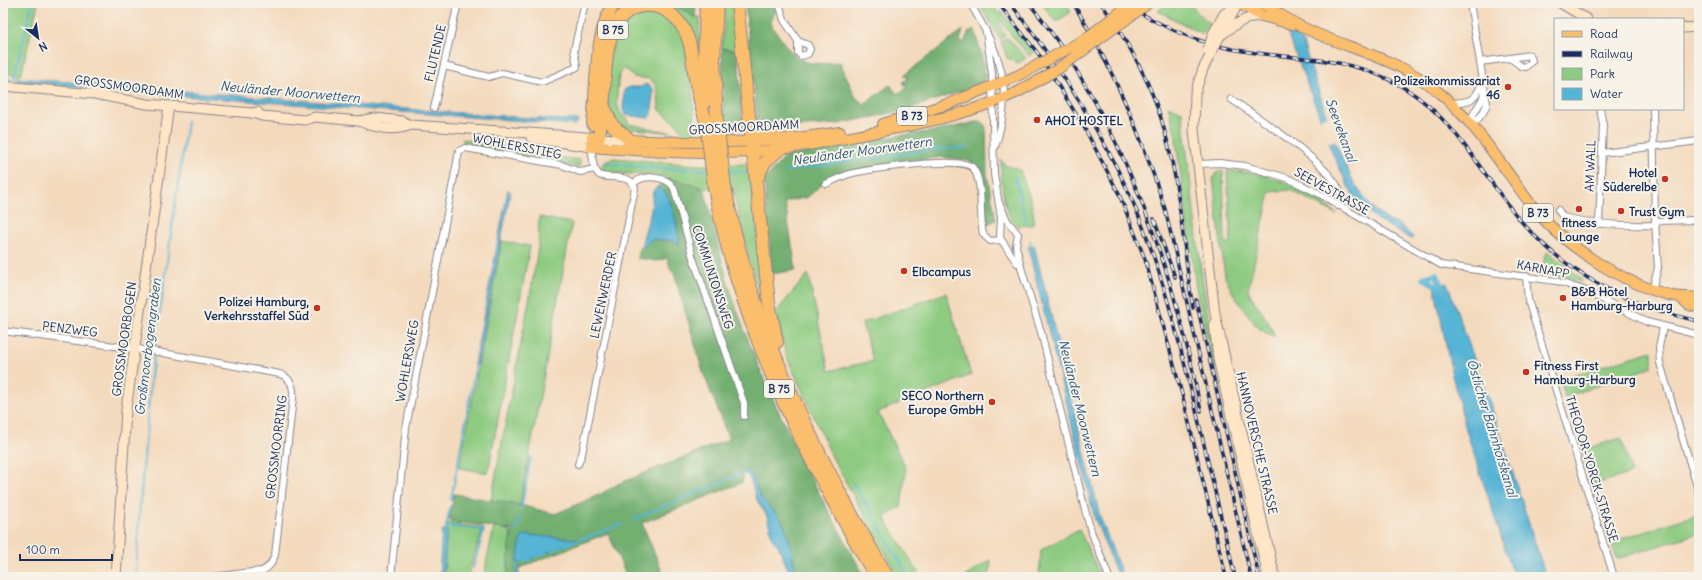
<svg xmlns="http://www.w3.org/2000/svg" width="1702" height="580" font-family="Delius,sans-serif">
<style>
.green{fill:#8ecb81;stroke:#547d70}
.forest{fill:#72af6f;stroke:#466f66}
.water{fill:#56b4d4;stroke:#387299}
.pier{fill:#f4dabd}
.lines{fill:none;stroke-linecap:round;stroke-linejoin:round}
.stream{stroke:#56b4d4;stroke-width:2}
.canal{stroke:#56b4d4;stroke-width:6}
.street-casing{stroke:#88848e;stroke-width:8}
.secondary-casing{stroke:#88848e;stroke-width:11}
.primary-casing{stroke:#88848e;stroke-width:12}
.highway-casing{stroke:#88848e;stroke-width:14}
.street{stroke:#fff;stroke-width:6}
.secondary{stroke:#fde5c5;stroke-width:9}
.primary{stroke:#fabe6d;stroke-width:10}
.highway{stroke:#fabe6d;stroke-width:12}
.rail-casing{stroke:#1b2f5e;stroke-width:3.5}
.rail{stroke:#f7f3e8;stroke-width:2;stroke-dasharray:6;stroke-linecap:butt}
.secondary-bridge-casing{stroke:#88848e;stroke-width:11;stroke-linecap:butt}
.primary-bridge-casing{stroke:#88848e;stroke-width:12;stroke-linecap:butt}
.highway-bridge-casing{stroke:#88848e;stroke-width:14;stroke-linecap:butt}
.secondary-bridge{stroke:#fde5c5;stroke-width:9}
.primary-bridge{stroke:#fabe6d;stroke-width:10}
.highway-bridge{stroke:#fabe6d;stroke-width:12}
.poi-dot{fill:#c8321e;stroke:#f7f3e8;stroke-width:1.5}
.labels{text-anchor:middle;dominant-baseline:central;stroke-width:4;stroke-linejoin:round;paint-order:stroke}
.shield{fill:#f7f3e8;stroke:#5d6a87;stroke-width:1}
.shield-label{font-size:11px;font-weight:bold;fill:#1b2f5e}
.street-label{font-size:12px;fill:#1b2f5e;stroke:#f7f3e8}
.poi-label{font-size:12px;font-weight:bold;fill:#1b2f5e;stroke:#f7f3e8;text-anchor:start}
.water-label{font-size:13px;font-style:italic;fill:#2d5781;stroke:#f7f3e8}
</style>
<rect width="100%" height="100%" fill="#f7f3e8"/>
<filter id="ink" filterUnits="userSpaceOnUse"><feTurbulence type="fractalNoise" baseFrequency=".025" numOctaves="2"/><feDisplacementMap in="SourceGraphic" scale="8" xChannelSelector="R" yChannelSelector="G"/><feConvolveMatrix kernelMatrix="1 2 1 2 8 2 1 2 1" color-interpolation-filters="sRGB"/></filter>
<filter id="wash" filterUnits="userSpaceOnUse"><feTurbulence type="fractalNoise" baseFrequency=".012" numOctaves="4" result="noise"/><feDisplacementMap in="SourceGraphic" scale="16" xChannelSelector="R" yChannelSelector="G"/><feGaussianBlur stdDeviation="0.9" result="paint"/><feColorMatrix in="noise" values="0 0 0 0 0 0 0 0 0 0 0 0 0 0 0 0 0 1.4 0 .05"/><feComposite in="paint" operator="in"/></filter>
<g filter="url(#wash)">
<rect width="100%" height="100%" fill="#f4dabd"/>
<g class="green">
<path d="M 3,3 L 38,3 L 21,75 L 3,73 Z"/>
<path d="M 725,3 L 734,3 L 738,51 L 722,48 Z"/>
<path d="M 979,3 L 991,3 L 999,14 L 1002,12 L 1034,52 L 1029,56 L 1000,21 L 998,23 L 1005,35 L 1000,39 Z"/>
<path d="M 1041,3 L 1066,3 L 1070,10 L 1070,13 L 1056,22 Z"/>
<path d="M 1168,3 L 1194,3 L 1191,5 L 1209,23 L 1203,34 L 1158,11 Z"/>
<path d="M 671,6 L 684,10 L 695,17 L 700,17 L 698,69 L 687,26 Z"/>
<path d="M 658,11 C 663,15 672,19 675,24 C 693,51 693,105 696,135 L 685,135 L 678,125 L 659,109 L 658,92 L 655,84 L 649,79 L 633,77 L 625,68 L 619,74 C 618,88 612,113 628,119 L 628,124 L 674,133 L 625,128 L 615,120 L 607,99 L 610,57 L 616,31 L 632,14 Z"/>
<path d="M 1007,37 L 1026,58 L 1018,63 L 1007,58 L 1001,41 Z"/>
<path d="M 1168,106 L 1182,112 L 1201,270 L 1216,367 L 1214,368 L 1196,288 L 1175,133 Z"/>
<path d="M 463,139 L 559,157 L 580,160 L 579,167 L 463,145 Z"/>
<path d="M 614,158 L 697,165 L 750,164 L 766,315 L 749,258 L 732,187 L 704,188 L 656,175 L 614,173 L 603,170 L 601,167 L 606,161 Z"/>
<path d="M 1001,160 L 1005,165 L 1020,170 C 1024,181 1039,217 1032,225 L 1017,226 C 1002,213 1001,179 1001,160 Z"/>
<path d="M 1223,171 L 1225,243 L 1231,242 L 1227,171 C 1269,171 1306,188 1337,214 L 1290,190 L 1270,192 L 1248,290 C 1255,306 1272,322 1274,337 L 1258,328 L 1235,297 L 1225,277 L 1213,179 L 1216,173 Z"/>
<path d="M 539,217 L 572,223 L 520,505 L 491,500 L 531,290 L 538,248 Z"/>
<path d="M 502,241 L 530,246 L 488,473 L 459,468 Z"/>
<path d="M 1548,252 L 1581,278 L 1581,282 L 1542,272 L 1545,254 Z"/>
<path d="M 808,274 L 829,371 L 873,361 L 862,323 L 946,293 L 971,375 L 878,412 L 906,469 L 901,507 L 884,517 L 921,577 L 899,577 L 833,459 L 786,355 L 775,313 Z"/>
<path d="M 1652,351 L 1652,367 L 1565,397 L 1560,379 Z"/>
<path d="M 1621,438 L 1632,473 L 1593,485 L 1582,450 Z"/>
<path d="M 1699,514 L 1699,533 L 1617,559 L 1611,542 Z"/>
<path d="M 446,523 L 483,528 L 470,569 L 470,577 L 444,577 Z"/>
<path d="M 494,527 L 511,531 L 509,546 L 507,577 L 485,577 L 486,564 Z"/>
<path d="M 1079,529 L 1101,577 L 1039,577 L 1041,550 Z"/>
<path d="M 991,560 L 989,577 L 964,577 Z"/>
</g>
<g class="forest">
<path d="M 658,3 L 696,3 L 695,18 L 684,10 Z"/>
<path d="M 745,3 L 775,3 L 775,12 L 770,23 C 794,57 796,68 840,62 L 856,98 L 864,104 L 890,85 L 897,94 L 907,88 L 903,82 L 908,79 L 904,75 L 963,30 L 960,41 L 964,43 L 968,33 L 975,30 L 986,74 L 984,80 L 974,87 L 902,111 L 838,124 L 770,128 L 757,121 Z"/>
<path d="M 722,48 L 738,51 L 743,127 L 728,132 L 723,111 Z"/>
<path d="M 980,121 L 985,125 L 986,129 L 987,174 L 996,220 L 985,225 L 987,213 L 977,165 L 965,160 L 941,157 L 832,174 L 808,197 L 785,202 L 796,270 L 772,274 L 764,180 L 785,157 L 902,135 L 937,131 Z"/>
<path d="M 669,178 L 704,188 C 715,230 723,272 738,313 C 771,405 817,492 865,577 L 796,577 C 793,559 791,539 783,523 C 779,514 766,506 761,497 C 755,488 756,477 747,470 L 743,473 L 743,482 L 642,523 L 663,574 L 656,577 L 627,577 L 608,533 L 519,568 L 519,577 L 508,577 L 509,547 L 513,530 L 449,521 L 454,494 L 520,505 L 555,514 L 601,494 L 618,484 L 729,439 L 703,372 L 673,270 L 671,270 L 667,258 L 656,261 L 637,258 L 641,246 L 644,246 L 652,239 L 674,241 L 679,245 L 666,193 L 657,187 Z"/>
</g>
<g class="water">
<path d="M 1280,3 L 1290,3 L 1336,145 L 1355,185 L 1372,208 L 1389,221 L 1398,224 L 1414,238 L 1411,239 L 1376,219 L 1354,196 L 1348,186 L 1331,150 L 1320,117 L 1288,35 Z"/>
<path d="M 18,78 L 406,109 L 544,119 L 578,120 L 578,122 L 575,125 L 564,124 L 197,97 L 19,82 Z"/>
<path d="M 646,84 L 653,89 L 652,115 L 648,118 L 625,115 L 623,110 L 624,90 L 630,87 L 641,87 Z"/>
<path d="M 657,187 C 659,188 663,190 665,192 C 672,200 680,234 679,245 L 674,241 L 652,239 L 644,247 L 641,246 L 651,210 L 653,191 Z"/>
<path d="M 508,189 L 510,191 L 510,194 L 477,365 L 474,365 Z"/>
<path d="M 1034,245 L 1100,517 L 1123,577 L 1118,577 L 1095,519 L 1028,247 Z"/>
<path d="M 1447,283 L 1495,417 L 1546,577 L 1514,577 L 1511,567 L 1467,433 L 1452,375 L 1434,285 Z"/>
<path d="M 747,470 C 756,477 755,488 761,497 C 766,506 779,514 783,523 C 791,539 793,559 796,577 L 791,577 L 778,545 L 773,540 L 767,516 L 757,500 L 749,476 L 743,473 Z"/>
<path d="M 447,530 L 443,577 L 439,577 L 442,531 Z"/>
<path d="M 526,535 L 576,539 L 578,540 L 517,564 L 521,537 Z"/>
</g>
<g class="pier">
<path d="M 1278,3 L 1294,8 L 1304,39 L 1287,32 Z"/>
<path d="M 1328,116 L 1336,140 L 1327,143 L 1319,119 Z"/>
</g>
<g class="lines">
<g class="stream">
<path d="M 3,78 L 20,80"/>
<path d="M 14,79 L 32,3"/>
<path d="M 606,163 L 653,168 L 708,170"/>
<path d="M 726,171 L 747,172"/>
<path d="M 785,171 L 936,149 L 965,148"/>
<path d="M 1015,177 L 1026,221"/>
<path d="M 1030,241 L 1032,247"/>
<path d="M 854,484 L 909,577"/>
<path d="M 451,500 L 476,364"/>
<path d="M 521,509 L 531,457"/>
<path d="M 634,519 L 743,473"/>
<path d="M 446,526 L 484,530 L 473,568"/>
<path d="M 516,531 L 520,516"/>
<path d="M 445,532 L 450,506"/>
<path d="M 565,545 L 622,524"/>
<path d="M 552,550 L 561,547"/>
<path d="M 535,557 L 546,553"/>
<path d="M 522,562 L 531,559"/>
<path d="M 136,577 L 140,505 L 151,376 L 187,121"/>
<path d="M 517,577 L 518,564"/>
</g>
<path class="canal" d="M 1441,288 L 1423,278 L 1437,274 L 1442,290"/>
</g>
</g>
<g filter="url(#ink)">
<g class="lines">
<g class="street-casing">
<g id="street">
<path d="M 779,3 L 784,20 L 798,41 L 798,53 L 801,56 L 808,54 L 810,49 L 808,45 L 798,41"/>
<path d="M 970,3 C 1000,54 1015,87 995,147"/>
<path d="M 1470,3 L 1487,104 L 1483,113 L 1472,126"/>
<path d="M 986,31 L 992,73 L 994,174 L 1001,217 L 1000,238 L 1017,263"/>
<path d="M 1530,55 L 1532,61 L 1526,67 L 1521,66 L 1510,58 Z"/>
<path d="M 1480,62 L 1510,58"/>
<path d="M 444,66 L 489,77 L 502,73 L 542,82 L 577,67 L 574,50 L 585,3"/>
<path d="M 1231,99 C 1255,116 1340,169 1341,197 C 1341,200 1339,203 1338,206"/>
<path d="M 1451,103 C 1470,102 1475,101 1482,83"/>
<path d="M 434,108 L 458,3"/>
<path d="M 1472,124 C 1470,111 1483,105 1484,93"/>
<path d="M 1602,153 L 1699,141"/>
<path d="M 1199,164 L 1220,163 L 1245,166 L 1287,178 L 1318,193 L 1441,265 L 1556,281 L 1584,290 L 1647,322 L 1699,335"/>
<path d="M 634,183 C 644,174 667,176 674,188 L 693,258 L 744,403 L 744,416"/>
<path d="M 826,184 C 834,180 841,177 849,174 C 866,170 963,155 973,168 C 984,182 979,218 983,234 L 990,241 L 1001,240"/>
<path d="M 999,203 L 1008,222 L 1018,234 L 1016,246 L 1022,271 L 1041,332 L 1085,510 L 1091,531 L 1109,577"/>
<path d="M 1558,210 L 1563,217 C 1594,225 1624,226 1656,225"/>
<path d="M 1655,221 L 1697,220"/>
<path d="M 1599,224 L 1603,125 L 1600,109"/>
<path d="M 1526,276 L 1528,300 L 1614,577"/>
<path d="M 1652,290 L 1658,268 L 1655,221 L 1653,109"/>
<path d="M 1663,327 L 1659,347 L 1660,363 L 1699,493"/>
<path d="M 3,331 L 152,351 L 280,374 C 291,378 294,387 293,398 L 275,555 C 272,563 269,568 262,571 L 210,577"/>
<path d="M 578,464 L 582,454 L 635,188 C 631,173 611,180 599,175 L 594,168 L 591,147"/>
<path d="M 391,577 L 406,428 L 459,151 L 465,148 L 562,165 L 580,172 L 595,169"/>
</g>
</g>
<g class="secondary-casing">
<g id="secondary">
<path d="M 1560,3 L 1587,19"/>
<path d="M 1683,28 L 1699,27"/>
<path d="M 1223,31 L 1238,4"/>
<path d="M 1213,34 L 1224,14 L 1238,3"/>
<path d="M 1220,36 C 1233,26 1245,16 1262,16"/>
<path d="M 1203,69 L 1195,93 L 1194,130 L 1215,314 L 1275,577"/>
<path d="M 3,86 L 94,94 L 147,104 L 252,113 L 258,112"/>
<path d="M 252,113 L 262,116 L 305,120 L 315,117 L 359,121 L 375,118 L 402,121 L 411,125 L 630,140"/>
<path d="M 359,121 C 376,128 393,132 411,125"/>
<path d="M 531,138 L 591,147"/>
<path d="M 1214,323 L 1218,359 L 1268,577"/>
<path d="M 116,577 L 126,410 L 169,106"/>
</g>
</g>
<g class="primary-casing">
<g id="primary">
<path d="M 1238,3 L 1262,16 L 1292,24"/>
<path d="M 1261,3 C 1274,11 1287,19 1300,26 C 1346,49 1396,57 1436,90 C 1475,121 1501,165 1530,203 C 1561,244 1620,282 1669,295 C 1680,298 1689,296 1699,298"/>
<path d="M 1139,10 L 1148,3"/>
<path d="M 883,124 L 951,103 L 1019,75"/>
<path d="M 592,137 L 591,147 C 644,151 698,155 751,152 C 795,149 839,139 882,131 C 929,122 975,112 1018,92"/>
<path d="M 630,140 C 700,144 771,144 840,132"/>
<path d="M 1681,298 L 1689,305 L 1699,307"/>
</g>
</g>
<g class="highway-casing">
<g id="highway">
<path d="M 717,3 L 714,61 L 717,122"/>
<path d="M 737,3 L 769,303 L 777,342"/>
<path d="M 706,101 L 704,61 L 706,3"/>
<path d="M 604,107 L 613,126 L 630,140"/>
<path d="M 749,120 L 761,132 L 779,139"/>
<path d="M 593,124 C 597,89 594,31 615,3"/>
<path d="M 599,138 C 601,124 603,110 604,96 C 606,64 604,2 652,6 C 669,8 681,21 687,36 C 693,49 692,64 695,78 C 697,93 702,107 706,122"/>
<path d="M 756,181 L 765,162 L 780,149"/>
<path d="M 714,187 C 739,326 805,457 876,577"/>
<path d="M 725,187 C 751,325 816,457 888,577"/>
</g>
</g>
<use href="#street" class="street"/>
<use href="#secondary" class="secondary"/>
<use href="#primary" class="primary"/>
<use href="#highway" class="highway"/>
<g class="rail-casing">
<g id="rail">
<path d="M 998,3 L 1040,56 L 1084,127 L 1119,194 L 1145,259 L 1183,398 L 1226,577"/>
<path d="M 1010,3 C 1056,62 1097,123 1128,191 C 1159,259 1177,333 1195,406 C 1208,463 1222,520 1235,577"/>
<path d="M 1029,3 C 1121,117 1174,268 1201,411"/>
<path d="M 1073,3 C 1113,68 1142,136 1165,209 L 1251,577"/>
<path d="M 1101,3 C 1130,45 1154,87 1166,136 C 1181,192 1183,251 1193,308"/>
<path d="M 1124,3 C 1158,25 1197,43 1237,50 C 1298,61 1350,54 1406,89 C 1457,121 1482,175 1520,220 C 1566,274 1630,307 1699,321"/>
<path d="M 1154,219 L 1175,277"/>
<path d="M 1196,300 L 1259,577"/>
</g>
</g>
<use href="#rail" class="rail"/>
<g class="secondary-bridge-casing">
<g id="secondary-bridge">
<path d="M 1208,50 L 1213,34"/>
<path d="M 1203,69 L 1220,36"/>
</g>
</g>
<g class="primary-bridge-casing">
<g id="primary-bridge">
<path d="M 1019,75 L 1084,40 L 1132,3"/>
<path d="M 1018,92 L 1058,69 L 1139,10"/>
</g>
</g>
<g class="highway-bridge-casing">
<g id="highway-bridge">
<path d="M 706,122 L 714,187"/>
<path d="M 717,122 L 725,187"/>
</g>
</g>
<use href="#secondary-bridge" class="secondary-bridge"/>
<use href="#primary-bridge" class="primary-bridge"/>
<use href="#highway-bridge" class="highway-bridge"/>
</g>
</g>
<g class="poi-dot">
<circle cx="1508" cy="87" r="4"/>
<circle cx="1037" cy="120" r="4"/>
<circle cx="1665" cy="179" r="4"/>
<circle cx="1579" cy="209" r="4"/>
<circle cx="1621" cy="211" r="4"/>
<circle cx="904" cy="271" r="4"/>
<circle cx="1563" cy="298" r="4"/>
<circle cx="317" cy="308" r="4"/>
<circle cx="1526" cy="372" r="4"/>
<circle cx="992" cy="402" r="4"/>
</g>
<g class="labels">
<g class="shield">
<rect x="598" y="21" width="30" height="18" rx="3"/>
<rect x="897" y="107" width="30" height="18" rx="3"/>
<rect x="1523" y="204" width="30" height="18" rx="3"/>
<rect x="764" y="380" width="30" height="18" rx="3"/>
</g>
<g class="shield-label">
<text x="613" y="30">B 75</text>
<text x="912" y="116">B 73</text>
<text x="1538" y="213">B 73</text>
<text x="779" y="389">B 75</text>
</g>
<g class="street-label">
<text transform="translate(435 53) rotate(-77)">FLUTENDE</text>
<text transform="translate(129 87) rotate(8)">GROSSMOORDAMM</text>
<text transform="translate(744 127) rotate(-3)">GROSSMOORDAMM</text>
<text transform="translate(517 146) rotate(11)">WOHLERSSTIEG</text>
<text transform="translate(1590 166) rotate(-88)">AM WALL</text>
<text transform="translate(1332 191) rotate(29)">SEEVESTRASSE</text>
<text transform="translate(1543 269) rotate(11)">KARNAPP</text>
<text transform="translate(713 277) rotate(72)">COMMUNIONSWEG</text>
<text transform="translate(603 295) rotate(-78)">LEWENWERDER</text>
<text transform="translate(70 329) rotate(7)">PENZWEG</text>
<text transform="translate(124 339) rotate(-82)">GROSSMOORBOGEN</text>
<text transform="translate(407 361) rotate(-80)">WOHLERSWEG</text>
<text transform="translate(1257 443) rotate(77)">HANNOVERSCHE STRASSE</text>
<text transform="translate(276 447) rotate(-83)">GROSSMOORRING</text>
<text transform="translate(1592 469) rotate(73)">THEODOR-YORCK-STRASSE</text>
</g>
<g class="poi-label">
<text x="1500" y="80" text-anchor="end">Polizeikommissariat<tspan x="1500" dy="14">46</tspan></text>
<text x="1045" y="120">AHOI HOSTEL</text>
<text x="1657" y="172" text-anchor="end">Hotel<tspan x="1657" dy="14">Süderelbe</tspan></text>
<text x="1629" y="211">Trust Gym</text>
<text x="1579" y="222" text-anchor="middle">fitness<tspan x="1579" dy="14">Lounge</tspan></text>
<text x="912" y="271">Elbcampus</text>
<text x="1571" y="291">B&amp;B Hotel<tspan x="1571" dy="14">Hamburg-Harburg</tspan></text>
<text x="309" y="301" text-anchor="end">Polizei Hamburg,<tspan x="309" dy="14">Verkehrsstaffel Süd</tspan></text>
<text x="1534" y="365">Fitness First<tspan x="1534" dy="14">Hamburg-Harburg</tspan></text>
<text x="984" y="395" text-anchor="end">SECO Northern<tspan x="984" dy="14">Europe GmbH</tspan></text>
</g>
<g class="water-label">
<text transform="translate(290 92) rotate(5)">Neuländer Moorwettern</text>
<text transform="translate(1341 130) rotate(70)">Seevekanal</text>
<text transform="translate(862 151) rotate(-8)">Neuländer Moorwettern</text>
<text transform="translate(148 347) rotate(-83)">Großmoorbogengraben</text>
<text transform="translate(1080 408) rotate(76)">Neuländer Moorwettern</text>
<text transform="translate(1492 428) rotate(73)">Östlicher Bahnhofskanal</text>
</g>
</g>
<rect width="1702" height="580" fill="none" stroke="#f7f3e8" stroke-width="16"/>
<rect x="1554" y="18" width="130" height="92" fill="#f7f3e8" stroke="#9fa5b1"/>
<rect x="1562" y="31" width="20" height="6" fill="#fabe6d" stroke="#9fa5b1"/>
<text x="1590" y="38" font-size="12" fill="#1b2f5e">Road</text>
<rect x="1562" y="51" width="20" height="6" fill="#1b2f5e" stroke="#9fa5b1"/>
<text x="1590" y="58" font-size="12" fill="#1b2f5e">Railway</text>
<rect x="1562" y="68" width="20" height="12" fill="#8ecb81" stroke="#9fa5b1"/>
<text x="1590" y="78" font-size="12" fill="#1b2f5e">Park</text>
<rect x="1562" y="88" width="20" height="12" fill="#56b4d4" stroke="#9fa5b1"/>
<text x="1590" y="98" font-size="12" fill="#1b2f5e">Water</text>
<g transform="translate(38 38) rotate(150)" stroke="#f7f3e8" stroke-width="3" paint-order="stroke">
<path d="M0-3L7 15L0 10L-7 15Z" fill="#1b2f5e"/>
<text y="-6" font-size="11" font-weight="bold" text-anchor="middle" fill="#1b2f5e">N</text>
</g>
<path d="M20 554v6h92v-6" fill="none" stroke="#1b2f5e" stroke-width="2"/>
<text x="26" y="554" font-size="12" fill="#1b2f5e" stroke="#f7f3e8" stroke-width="3" paint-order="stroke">100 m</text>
</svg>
